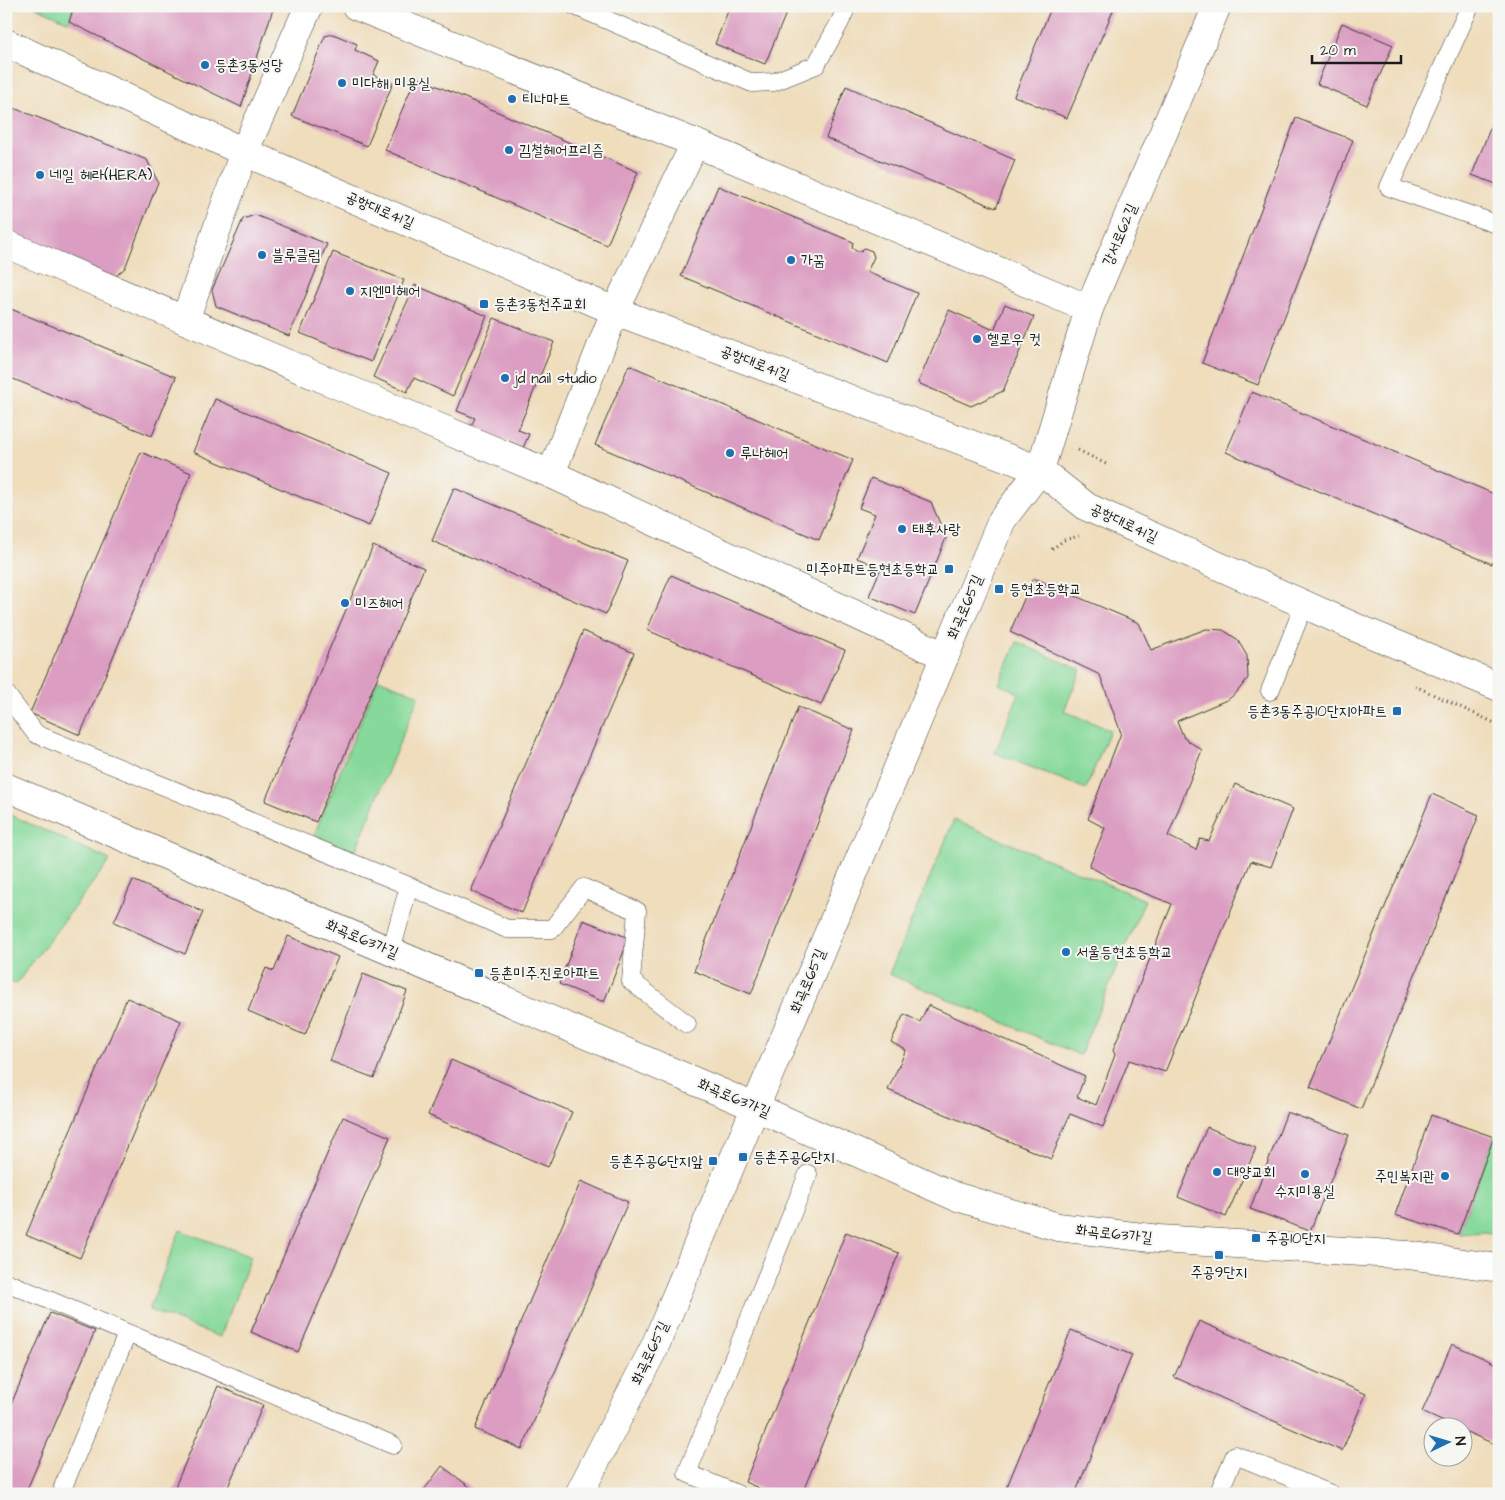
<svg xmlns="http://www.w3.org/2000/svg" width="1505" height="1500" font-family="'Architects Daughter','Poor Story',sans-serif">
<style>
.green{fill:#86d99a;stroke:#517a5b}
.building{fill:#db9dc1}
.lines{fill:none;stroke-linecap:round;stroke-linejoin:round}
.lane-casing{stroke:#3c3934;stroke-width:19}
.street-casing{stroke:#3c3934;stroke-width:29}
.secondary-casing{stroke:#3c3934;stroke-width:29}
.path{stroke:#3c3934;stroke-width:3;stroke-dasharray:1 4;stroke-linecap:butt}
.lane{stroke:#fff;stroke-width:18}
.street{stroke:#fff;stroke-width:28}
.secondary{stroke:#fff;stroke-width:28}
.poi-dot{fill:#1f6fb2;stroke:#f6f6f2;stroke-width:2}
.labels{text-anchor:middle;dominant-baseline:central;stroke-width:4;stroke-linejoin:round;paint-order:stroke}
.poi-label{font-size:15px;fill:#1c1c1c;stroke:#f6f6f2;text-anchor:start}
.street-label{font-size:15px;fill:#1c1c1c;stroke:#f6f6f2}
</style>
<rect width="100%" height="100%" fill="#f6f6f2"/>
<filter id="ink" filterUnits="userSpaceOnUse"><feTurbulence type="fractalNoise" baseFrequency=".02" numOctaves="2"/><feDisplacementMap in="SourceGraphic" scale="10" xChannelSelector="R" yChannelSelector="G"/><feConvolveMatrix kernelMatrix="1 2 1 2 8 2 1 2 1" color-interpolation-filters="sRGB"/></filter>
<filter id="wash" filterUnits="userSpaceOnUse"><feTurbulence type="fractalNoise" baseFrequency=".0096" numOctaves="4" result="noise"/><feDisplacementMap in="SourceGraphic" scale="20" xChannelSelector="R" yChannelSelector="G"/><feGaussianBlur stdDeviation="1.12" result="paint"/><feColorMatrix in="noise" values="0 0 0 0 0 0 0 0 0 0 0 0 0 0 0 0 0 1.4 0 .05"/><feComposite in="paint" operator="in"/></filter>
<g filter="url(#wash)">
<rect width="100%" height="100%" fill="#efddbc"/>
<g class="green">
<path d="M 34,6 L 74,6 L 69,22 Z"/>
<path d="M 1017,642 L 1081,670 L 1064,711 L 1110,730 L 1086,789 L 995,753 L 1019,693 L 999,684 Z"/>
<path d="M 378,679 L 419,695 L 355,852 L 314,835 Z"/>
<path d="M 6,813 L 110,860 L 16,984 L 6,980 Z"/>
<path d="M 954,820 L 1145,900 L 1080,1055 L 889,974 Z"/>
<path d="M 1494,1137 L 1499,1143 L 1499,1235 L 1484,1232 L 1458,1234 Z"/>
<path d="M 180,1230 L 251,1257 L 220,1337 L 149,1310 Z"/>
</g>
<g id="blocks">
<g class="building">
<path d="M 74,6 L 274,6 L 241,107 L 69,22 Z"/>
<path d="M 730,6 L 789,6 L 765,64 L 715,44 Z"/>
<path d="M 1052,6 L 1115,6 L 1067,118 L 1014,96 Z"/>
<path d="M 1342,23 L 1393,45 L 1367,105 L 1317,84 Z"/>
<path d="M 333,34 L 357,44 L 355,50 L 379,61 L 373,75 L 393,83 L 367,146 L 292,116 L 325,36 Z"/>
<path d="M 416,77 L 638,172 L 607,245 L 385,150 Z"/>
<path d="M 846,86 L 1015,160 L 996,208 L 826,138 Z"/>
<path d="M 6,105 L 147,160 L 158,182 L 125,268 L 111,280 L 6,234 Z"/>
<path d="M 1499,105 L 1499,185 L 1472,175 Z"/>
<path d="M 1296,118 L 1353,140 L 1258,385 L 1202,363 Z"/>
<path d="M 718,186 L 853,242 L 852,248 L 856,251 L 861,251 L 864,248 L 872,251 L 874,257 L 867,272 L 917,293 L 888,363 L 681,276 Z"/>
<path d="M 255,215 L 327,244 L 289,336 L 216,306 L 212,290 L 243,219 Z"/>
<path d="M 333,252 L 404,280 L 371,362 L 300,333 Z"/>
<path d="M 415,285 L 487,316 L 453,396 L 414,378 L 407,392 L 373,377 Z"/>
<path d="M 1005,304 L 1034,317 L 1003,391 L 971,406 L 918,383 L 949,310 L 994,330 Z"/>
<path d="M 6,307 L 176,377 L 152,436 L 6,376 Z"/>
<path d="M 494,318 L 554,342 L 518,430 L 529,434 L 523,448 L 471,426 L 475,418 L 457,411 Z"/>
<path d="M 629,365 L 853,460 L 819,540 L 595,445 Z"/>
<path d="M 1252,392 L 1499,496 L 1499,548 L 1492,564 L 1226,452 Z"/>
<path d="M 215,399 L 392,473 L 369,526 L 193,452 Z"/>
<path d="M 141,452 L 191,473 L 80,735 L 30,713 Z"/>
<path d="M 871,478 L 931,502 L 946,538 L 915,615 L 869,596 L 881,568 L 857,558 L 875,514 L 859,508 Z"/>
<path d="M 454,488 L 628,561 L 606,614 L 432,541 Z"/>
<path d="M 373,546 L 424,568 L 316,822 L 265,801 Z"/>
<path d="M 671,575 L 845,650 L 821,705 L 647,630 Z"/>
<path d="M 1033,578 L 1139,623 L 1151,650 L 1206,629 L 1223,630 L 1237,639 L 1247,656 L 1248,678 L 1237,692 L 1229,699 L 1177,721 L 1184,738 L 1202,750 L 1168,836 L 1196,850 L 1200,839 L 1209,841 L 1235,784 L 1293,809 L 1271,867 L 1251,861 L 1165,1072 L 1129,1060 L 1103,1127 L 1070,1114 L 1051,1159 L 888,1090 L 906,1050 L 891,1042 L 904,1014 L 920,1022 L 928,1005 L 1085,1076 L 1077,1097 L 1096,1105 L 1115,1055 L 1113,1050 L 1172,904 L 1119,883 L 1089,866 L 1105,828 L 1088,819 L 1121,733 L 1100,675 L 1010,632 Z"/>
<path d="M 583,631 L 634,653 L 522,913 L 471,891 Z"/>
<path d="M 798,707 L 854,730 L 751,994 L 694,971 Z"/>
<path d="M 1432,794 L 1479,815 L 1361,1109 L 1310,1087 Z"/>
<path d="M 133,880 L 203,912 L 185,954 L 114,922 Z"/>
<path d="M 583,920 L 629,938 L 604,1002 L 559,984 Z"/>
<path d="M 288,936 L 338,957 L 305,1035 L 248,1011 L 266,968 L 274,971 Z"/>
<path d="M 363,974 L 407,991 L 374,1078 L 330,1061 Z"/>
<path d="M 127,998 L 181,1021 L 80,1258 L 26,1235 Z"/>
<path d="M 451,1060 L 572,1112 L 548,1167 L 428,1115 Z"/>
<path d="M 1287,1112 L 1349,1135 L 1310,1231 L 1250,1209 Z"/>
<path d="M 1431,1115 L 1494,1137 L 1458,1234 L 1395,1215 Z"/>
<path d="M 343,1117 L 390,1137 L 298,1352 L 251,1332 Z"/>
<path d="M 1207,1127 L 1256,1148 L 1226,1217 L 1178,1197 Z"/>
<path d="M 581,1181 L 628,1202 L 522,1449 L 475,1429 Z"/>
<path d="M 846,1232 L 899,1253 L 802,1494 L 772,1494 L 745,1482 Z"/>
<path d="M 50,1313 L 95,1331 L 25,1494 L 16,1494 L 6,1490 L 6,1416 Z"/>
<path d="M 1199,1321 L 1366,1394 L 1342,1451 L 1174,1377 Z"/>
<path d="M 1071,1330 L 1132,1355 L 1075,1494 L 1004,1494 Z"/>
<path d="M 1452,1344 L 1499,1365 L 1499,1446 L 1462,1430 L 1462,1428 L 1457,1428 L 1422,1412 Z"/>
<path d="M 218,1386 L 263,1405 L 225,1494 L 172,1494 Z"/>
<path d="M 442,1466 L 479,1494 L 421,1494 Z"/>
</g>
</g>
</g>
<g filter="url(#ink)">
<use href="#blocks" fill-opacity="0" stroke="#3c3934" stroke-width="1"/>
<g class="lines">
<g class="lane-casing">
<g id="lane">
<path d="M 575,6 L 752,83 L 774,82 L 816,65 L 840,22 L 847,6"/>
<path d="M 1470,6 L 1389,187 L 1499,225"/>
<path d="M 1270,691 L 1304,605"/>
<path d="M 6,694 L 36,734 L 409,886 L 507,929 L 552,929 L 584,888 L 637,911 L 631,981 L 687,1024"/>
<path d="M 391,951 L 409,886"/>
<path d="M 6,1282 L 393,1445"/>
<path d="M 66,1494 L 63,1487 L 127,1334"/>
<path d="M 737,1494 L 687,1473 L 808,1174"/>
<path d="M 1218,1494 L 1235,1455 L 1331,1494"/>
</g>
</g>
<g class="street-casing">
<g id="street">
<path d="M 356,6 L 695,143 L 1089,309"/>
<path d="M 695,143 L 615,311 L 551,474 L 945,656"/>
<path d="M 6,244 L 340,386 L 551,474"/>
<path d="M 185,320 L 244,152 L 309,6"/>
<path d="M 6,787 L 755,1107 L 954,1196 L 1058,1227 L 1159,1239 L 1408,1255 L 1499,1268"/>
</g>
</g>
<g class="secondary-casing">
<g id="secondary">
<path d="M 6,43 L 244,152 L 615,311 L 1040,470 L 1087,507 L 1357,628 L 1499,687"/>
<path d="M 579,1494 L 655,1346 L 1002,520 L 1040,470 L 1089,309 L 1217,6"/>
</g>
</g>
<g class="path">
<path d="M 1078,450 L 1106,464"/>
<path d="M 1052,549 L 1064,540 L 1079,536"/>
<path d="M 1415,686 L 1499,725"/>
</g>
<use href="#lane" class="lane"/>
<use href="#street" class="street"/>
<use href="#secondary" class="secondary"/>
</g>
</g>
<g class="poi-dot">
<circle cx="205" cy="65" r="5"/>
<circle cx="342" cy="83" r="5"/>
<circle cx="512" cy="99" r="5"/>
<circle cx="509" cy="150" r="5"/>
<circle cx="40" cy="175" r="5"/>
<circle cx="262" cy="255" r="5"/>
<circle cx="791" cy="260" r="5"/>
<circle cx="350" cy="291" r="5"/>
<rect x="479" y="299" width="10" height="10" rx="2.5"/>
<circle cx="977" cy="339" r="5"/>
<circle cx="505" cy="378" r="5"/>
<circle cx="730" cy="453" r="5"/>
<circle cx="902" cy="529" r="5"/>
<rect x="944" y="564" width="10" height="10" rx="2.5"/>
<rect x="994" y="584" width="10" height="10" rx="2.5"/>
<circle cx="345" cy="603" r="5"/>
<rect x="1392" y="706" width="10" height="10" rx="2.5"/>
<circle cx="1066" cy="952" r="5"/>
<rect x="474" y="968" width="10" height="10" rx="2.5"/>
<rect x="738" y="1152" width="10" height="10" rx="2.5"/>
<rect x="708" y="1156" width="10" height="10" rx="2.5"/>
<circle cx="1217" cy="1172" r="5"/>
<circle cx="1305" cy="1174" r="5"/>
<circle cx="1445" cy="1176" r="5"/>
<rect x="1251" y="1233" width="10" height="10" rx="2.5"/>
<rect x="1214" y="1250" width="10" height="10" rx="2.5"/>
</g>
<g class="labels">
<g class="poi-label">
<text x="215" y="65">등촌3동성당</text>
<text x="352" y="83">미다해 미용실</text>
<text x="522" y="99">티나마트</text>
<text x="519" y="150">김철헤어프리즘</text>
<text x="50" y="175">네일 헤라(HERA)</text>
<text x="272" y="255">블루클럽</text>
<text x="801" y="260">가꿈</text>
<text x="360" y="291">지엔미헤어</text>
<text x="494" y="304">등촌3동천주교회</text>
<text x="987" y="339">헬로우 컷</text>
<text x="515" y="378">jd nail studio</text>
<text x="740" y="453">루나헤어</text>
<text x="912" y="529">태후사랑</text>
<text x="939" y="569" text-anchor="end">미주아파트등현초등학교</text>
<text x="1009" y="589">등현초등학교</text>
<text x="355" y="603">미즈헤어</text>
<text x="1387" y="711" text-anchor="end">등촌3동주공10단지아파트</text>
<text x="1076" y="952">서울등현초등학교</text>
<text x="489" y="973">등촌미주.진로아파트</text>
<text x="753" y="1157">등촌주공6단지</text>
<text x="703" y="1161" text-anchor="end">등촌주공6단지앞</text>
<text x="1227" y="1172">대양교회</text>
<text x="1435" y="1176" text-anchor="end">주민복지관</text>
<text x="1305" y="1191" text-anchor="middle">수지미용실</text>
<text x="1266" y="1238">주공10단지</text>
<text x="1219" y="1272" text-anchor="middle">주공9단지</text>
</g>
<g class="street-label">
<text transform="translate(380 210) rotate(23)">공항대로41길</text>
<text transform="translate(1120 235) rotate(-67)">강서로62길</text>
<text transform="translate(755 363) rotate(21)">공항대로41길</text>
<text transform="translate(1124 523) rotate(25)">공항대로41길</text>
<text transform="translate(965 607) rotate(-67)">화곡로65길</text>
<text transform="translate(362 939) rotate(23)">화곡로63가길</text>
<text transform="translate(808 981) rotate(-67)">화곡로65길</text>
<text transform="translate(734 1098) rotate(23)">화곡로63가길</text>
<text transform="translate(1114 1234) rotate(6)">화곡로63가길</text>
<text transform="translate(650 1353) rotate(-65)">화곡로65길</text>
</g>
</g>
<rect width="1505" height="1500" fill="none" stroke="#f6f6f2" stroke-width="25"/>
<g transform="translate(1448 1442) rotate(85)"><circle r="24" fill="#f6f6f2" stroke="#9f9f9c"/>
<path d="M0-4L9 19L0 12L-9 19Z" fill="#1f6fb2"/>
<text y="-8" font-size="14" font-weight="bold" text-anchor="middle" fill="#1c1c1c">N</text>
</g>
<path d="M1312 55v8h89v-8" fill="none" stroke="#1c1c1c" stroke-width="2.5"/>
<text x="1320" y="55" font-size="15" fill="#1c1c1c" stroke="#f6f6f2" stroke-width="4" paint-order="stroke">20 m</text>
</svg>
